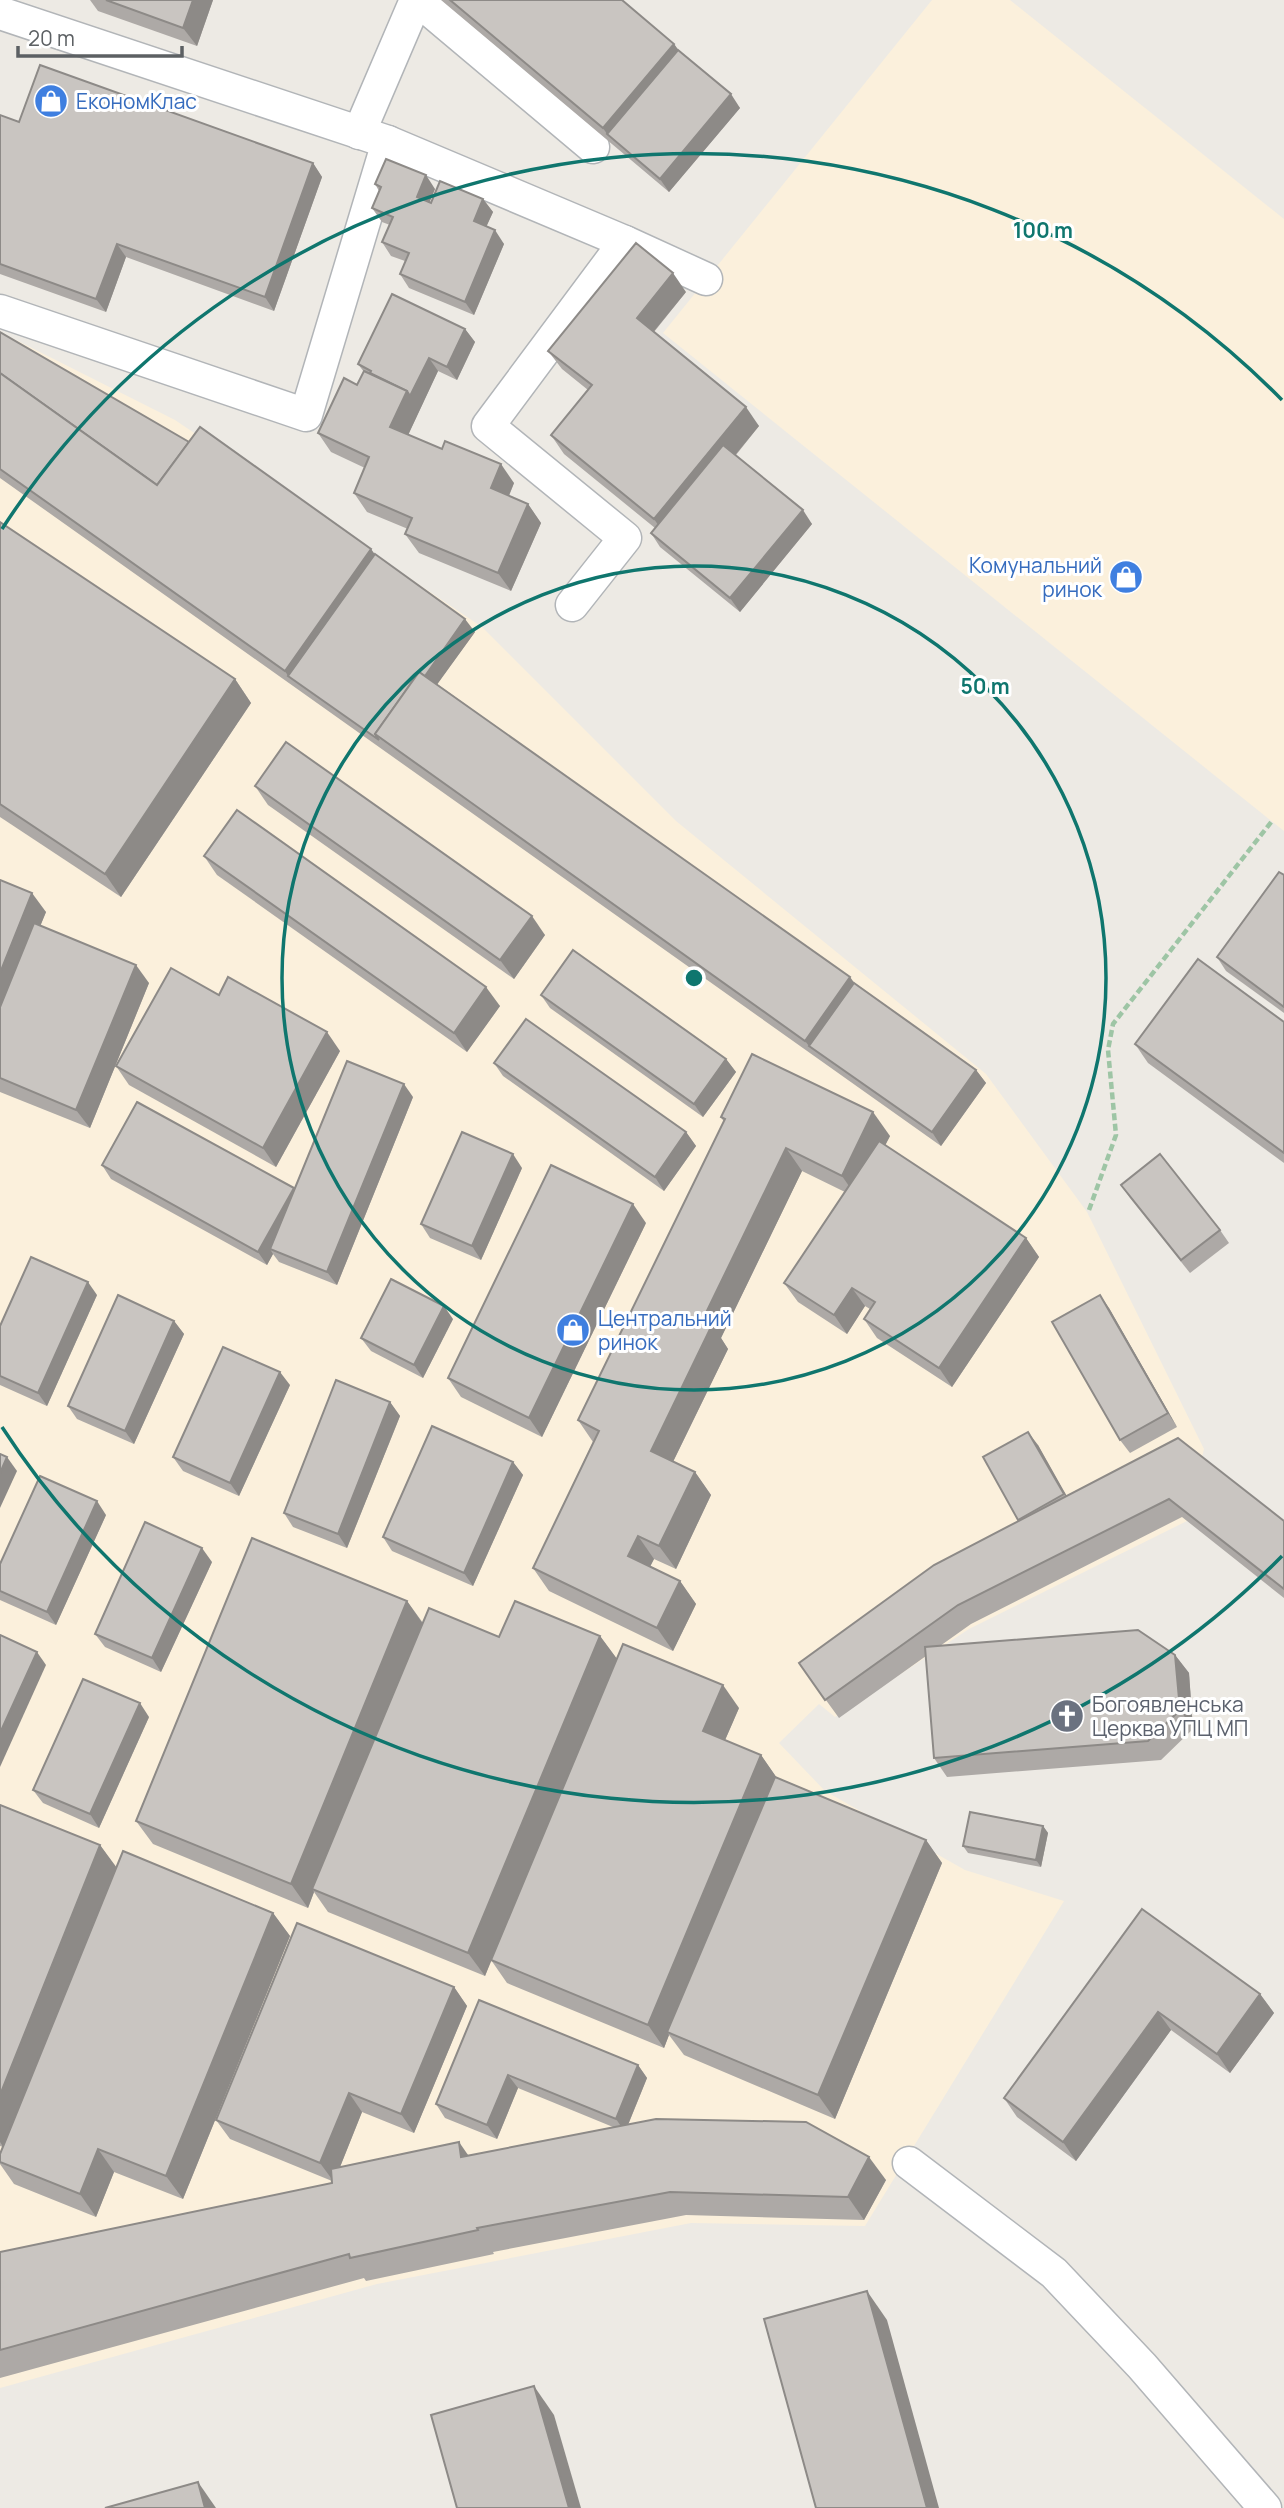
<svg xmlns="http://www.w3.org/2000/svg" width="1284" height="2508" font-family="Manrope,sans-serif">
<style>
.commercial{fill:#fbf0dc}
.lines{fill:none;stroke-linecap:round;stroke-linejoin:round}
.lane-casing{stroke:#b2b5b8;stroke-width:35}
.path{stroke:#9ec5a5;stroke-width:4.5;stroke-dasharray:7 3.5;stroke-linecap:butt}
.lane{stroke:#fff;stroke-width:32}
.wall{fill:#ada9a6}
.shaded-wall{fill:#8d8a87}
.building{fill:#c9c5c1;stroke:#8d8a87;stroke-width:2}
.ring{fill:none;stroke:#0f766e;stroke-width:3.5}
.labels{text-anchor:middle;dominant-baseline:central;stroke-width:6;stroke-linejoin:round;paint-order:stroke}
.shop-label{font-size:21px;fill:#366cbe;stroke:#fff;text-anchor:start}
.worship-label{font-size:21px;fill:#5b616d;stroke:#fff;text-anchor:start}
.centre{fill:#0f766e;stroke:#fff;stroke-width:3.5}
.ring-label{font-size:21px;text-anchor:middle;font-weight:bold;fill:#0f766e;stroke:#fff;stroke-width:6;stroke-linejoin:round;paint-order:stroke}
</style>
<rect width="100%" height="100%" fill="#edeae4"/>
<g class="commercial">
<path d="M 932,0 L 1010,0 L 1284,219 L 1284,831 L 663,333 Z"/>
<path d="M 0,332 L 175,420 L 482,627 L 676,821 L 986,1074 L 1087,1212 L 1204,1449 L 1187,1521 L 969,1629 L 835,1717 L 819,1704 L 779,1743 L 825,1791 L 965,1870 L 1064,1901 L 865,2226 L 691,2223 L 377,2284 L 0,2388 Z"/>
</g>
<g class="lines">
<g class="lane-casing">
<g id="lane">
<path d="M 418,0 L 593,147"/>
<path d="M 0,13 L 388,142 L 625,242 L 488,426 L 625,538 L 572,605"/>
<path d="M 359,133 L 416,0"/>
<path d="M 625,242 L 706,279"/>
<path d="M 0,311 L 306,415 L 388,142"/>
<path d="M 909,2163 L 1054,2273 L 1142,2366 L 1265,2508"/>
</g>
</g>
<path class="path" d="M 1089,1210 L 1116,1135 L 1108,1050 L 1113,1024 L 1272,821"/>
<use href="#lane" class="lane"/>
</g>
<g class="wall">
<path d="M 90,0 L 213,0 L 197,46 L 98,11 Z"/>
<path d="M 441,0 L 622,0 L 674,44 L 678,50 L 740,108 L 669,192 Z"/>
<path d="M 0,115 L 19,122 L 313,163 L 322,177 L 274,311 L 126,257 L 106,312 L 0,274 Z"/>
<path d="M 375,184 L 435,189 L 429,202 L 483,199 L 493,212 L 486,227 L 504,244 L 474,315 L 409,288 L 400,274 L 405,261 L 391,256 L 382,242 L 390,225 L 382,222 L 372,208 L 379,191 Z"/>
<path d="M 686,292 L 654,332 L 759,426 L 736,455 L 812,524 L 740,612 L 660,547 L 651,533 L 655,528 L 564,454 L 551,435 L 588,390 L 562,369 L 548,351 Z"/>
<path d="M 465,329 L 475,342 L 457,380 L 438,371 L 408,435 L 514,483 L 509,496 L 528,504 L 541,523 L 511,591 L 419,553 L 405,534 L 408,529 L 367,512 L 354,493 L 365,468 L 331,452 L 318,433 L 357,385 L 364,372 L 358,364 Z"/>
<path d="M 0,332 L 375,554 L 475,632 L 437,684 L 976,1070 L 986,1083 L 941,1146 L 0,478 Z"/>
<path d="M 0,522 L 235,679 L 251,703 L 121,897 L 0,817 Z"/>
<path d="M 255,786 L 545,935 L 514,979 L 268,805 Z"/>
<path d="M 204,856 L 500,1006 L 467,1052 L 217,875 Z"/>
<path d="M 1284,875 L 1284,1013 L 1226,971 L 1217,957 Z"/>
<path d="M 0,880 L 46,912 L 40,926 L 149,983 L 90,1128 L 0,1092 Z"/>
<path d="M 541,995 L 726,1059 L 736,1072 L 703,1117 L 550,1008 Z"/>
<path d="M 1284,1022 L 1284,1163 L 1148,1063 L 1135,1044 Z"/>
<path d="M 340,1051 L 276,1167 L 129,1085 L 116,1066 Z"/>
<path d="M 494,1063 L 686,1132 L 696,1146 L 664,1191 L 503,1076 Z"/>
<path d="M 413,1097 L 337,1285 L 279,1262 L 273,1254 L 267,1265 L 111,1179 L 102,1165 L 294,1189 Z"/>
<path d="M 721,1117 L 890,1136 L 885,1145 L 1026,1238 L 1039,1257 L 952,1387 L 877,1338 L 864,1319 L 870,1309 L 865,1306 L 847,1334 L 798,1302 L 784,1283 L 845,1192 L 802,1171 L 721,1338 L 728,1349 L 673,1462 L 695,1472 L 711,1495 L 676,1569 L 654,1559 L 650,1566 L 680,1581 L 696,1604 L 673,1651 L 549,1591 L 533,1568 L 593,1442 L 578,1420 L 724,1122 Z"/>
<path d="M 522,1168 L 481,1260 L 430,1238 L 421,1224 Z"/>
<path d="M 1121,1185 L 1220,1230 L 1229,1243 L 1190,1273 L 1130,1198 Z"/>
<path d="M 646,1223 L 542,1437 L 461,1397 L 448,1378 Z"/>
<path d="M 97,1295 L 47,1406 L 0,1385 L 0,1326 Z"/>
<path d="M 1109,1308 L 1177,1427 L 1130,1453 L 1120,1440 Z"/>
<path d="M 453,1319 L 423,1378 L 371,1351 L 361,1338 Z"/>
<path d="M 174,1321 L 184,1334 L 134,1444 L 77,1419 L 68,1406 Z"/>
<path d="M 290,1385 L 239,1496 L 183,1471 L 173,1457 Z"/>
<path d="M 390,1402 L 400,1416 L 347,1548 L 293,1527 L 284,1513 Z"/>
<path d="M 1178,1438 L 1284,1521 L 1284,1598 L 1182,1517 L 971,1624 L 940,1646 L 1175,1655 L 1189,1673 L 1193,1729 L 1161,1760 L 947,1777 L 934,1758 L 926,1656 L 839,1718 L 799,1663 L 1019,1521 L 1038,1445 L 1066,1496 Z"/>
<path d="M 513,1462 L 523,1475 L 473,1586 L 392,1551 L 383,1537 Z"/>
<path d="M 106,1515 L 56,1625 L 0,1600 L 0,1564 Z"/>
<path d="M 212,1562 L 161,1672 L 105,1647 L 95,1634 Z"/>
<path d="M 407,1601 L 423,1623 L 499,1637 L 600,1636 L 617,1659 L 556,1803 L 739,1708 L 725,1740 L 761,1755 L 776,1777 L 926,1840 L 942,1863 L 835,2119 L 684,2055 L 669,2035 L 664,2048 L 507,1983 L 491,1960 L 485,1976 L 328,1912 L 314,1892 L 308,1908 L 153,1844 L 136,1821 Z"/>
<path d="M 149,1717 L 99,1828 L 43,1803 L 33,1790 Z"/>
<path d="M 0,1805 L 100,1845 L 116,1868 L 273,1913 L 290,1936 L 183,2199 L 114,2172 L 96,2217 L 14,2184 L 0,2164 L 0,2154 L 3,2147 L 0,2146 Z"/>
<path d="M 1043,1826 L 1048,1833 L 1041,1867 L 968,1853 L 963,1846 Z"/>
<path d="M 1142,1909 L 1260,1994 L 1274,2013 L 1230,2073 L 1171,2030 L 1076,2161 L 1017,2117 L 1004,2098 Z"/>
<path d="M 454,1987 L 467,2006 L 414,2133 L 362,2112 L 340,2167 L 468,2156 L 613,2127 L 518,2088 L 497,2139 L 445,2118 L 436,2104 L 479,2000 L 638,2065 L 647,2078 L 628,2125 L 886,2180 L 864,2220 L 686,2215 L 493,2252 L 494,2254 L 366,2281 L 364,2278 L 0,2378 L 0,2252 L 332,2183 L 332,2181 L 230,2139 L 216,2120 Z"/>
</g>
<g class="shaded-wall">
<path d="M 193,0 L 213,0 L 197,46 L 183,28 Z"/>
<path d="M 674,44 L 688,63 L 607,134 L 603,128 Z"/>
<path d="M 731,94 L 740,108 L 669,192 L 660,179 Z"/>
<path d="M 313,163 L 322,177 L 274,311 L 265,297 Z"/>
<path d="M 426,175 L 435,189 L 426,211 L 417,197 Z"/>
<path d="M 483,199 L 493,212 L 483,234 L 474,221 Z"/>
<path d="M 495,230 L 504,244 L 474,315 L 465,302 Z"/>
<path d="M 117,244 L 126,257 L 106,312 L 96,299 Z"/>
<path d="M 673,273 L 686,292 L 650,336 L 637,318 Z"/>
<path d="M 465,329 L 475,342 L 457,380 L 447,367 Z"/>
<path d="M 429,358 L 438,371 L 403,446 L 390,427 L 407,391 Z"/>
<path d="M 746,407 L 759,426 L 667,538 L 654,519 Z"/>
<path d="M 501,464 L 514,483 L 504,507 L 491,488 Z"/>
<path d="M 528,504 L 541,523 L 511,591 L 498,573 Z"/>
<path d="M 803,510 L 812,524 L 740,612 L 730,598 Z"/>
<path d="M 371,549 L 385,568 L 288,676 L 285,671 Z"/>
<path d="M 465,619 L 475,632 L 392,747 L 380,738 Z"/>
<path d="M 235,679 L 251,703 L 121,897 L 105,874 Z"/>
<path d="M 32,893 L 46,912 L 2,1020 L 0,1018 L 0,973 Z"/>
<path d="M 532,916 L 545,935 L 514,979 L 500,960 Z"/>
<path d="M 136,965 L 149,983 L 90,1128 L 76,1110 Z"/>
<path d="M 850,977 L 864,996 L 809,1046 L 805,1041 Z"/>
<path d="M 486,987 L 500,1006 L 467,1052 L 454,1033 Z"/>
<path d="M 327,1032 L 340,1051 L 276,1167 L 263,1148 Z"/>
<path d="M 726,1059 L 736,1072 L 703,1117 L 694,1104 Z"/>
<path d="M 976,1070 L 986,1083 L 941,1146 L 932,1132 Z"/>
<path d="M 404,1084 L 413,1097 L 337,1285 L 327,1272 Z"/>
<path d="M 873,1112 L 890,1136 L 858,1199 L 842,1176 Z"/>
<path d="M 686,1132 L 696,1146 L 664,1191 L 655,1177 Z"/>
<path d="M 786,1148 L 802,1171 L 721,1338 L 728,1349 L 667,1474 L 651,1451 L 702,1321 Z"/>
<path d="M 513,1154 L 522,1168 L 481,1260 L 472,1246 Z"/>
<path d="M 294,1188 L 303,1202 L 270,1249 L 273,1254 L 267,1265 L 258,1252 Z"/>
<path d="M 633,1204 L 646,1223 L 542,1437 L 529,1418 Z"/>
<path d="M 1026,1238 L 1039,1257 L 952,1387 L 939,1368 Z"/>
<path d="M 88,1282 L 97,1295 L 47,1406 L 38,1393 Z"/>
<path d="M 852,1288 L 865,1306 L 847,1334 L 834,1315 Z"/>
<path d="M 1100,1295 L 1109,1308 L 1177,1427 L 1168,1413 Z"/>
<path d="M 444,1306 L 453,1319 L 423,1378 L 414,1365 Z"/>
<path d="M 174,1321 L 184,1334 L 134,1444 L 125,1431 Z"/>
<path d="M 280,1372 L 290,1385 L 239,1496 L 230,1483 Z"/>
<path d="M 390,1402 L 400,1416 L 347,1548 L 338,1534 Z"/>
<path d="M 1028,1432 L 1038,1445 L 1073,1507 L 1064,1494 Z"/>
<path d="M 7,1457 L 17,1471 L 0,1508 L 0,1473 Z"/>
<path d="M 513,1462 L 523,1475 L 473,1586 L 464,1573 Z"/>
<path d="M 695,1472 L 711,1495 L 676,1569 L 659,1546 Z"/>
<path d="M 97,1501 L 106,1515 L 56,1625 L 47,1612 Z"/>
<path d="M 638,1536 L 654,1559 L 644,1579 L 628,1556 Z"/>
<path d="M 202,1548 L 212,1562 L 161,1672 L 152,1658 Z"/>
<path d="M 680,1581 L 696,1604 L 673,1651 L 657,1628 Z"/>
<path d="M 407,1601 L 423,1624 L 312,1889 L 314,1892 L 308,1908 L 291,1884 Z"/>
<path d="M 600,1636 L 617,1659 L 485,1976 L 468,1953 Z"/>
<path d="M 37,1652 L 46,1665 L 0,1767 L 0,1733 Z"/>
<path d="M 1175,1655 L 1189,1673 L 1193,1729 L 1180,1710 Z"/>
<path d="M 723,1685 L 739,1708 L 719,1754 L 703,1731 Z"/>
<path d="M 140,1703 L 149,1717 L 99,1828 L 90,1814 Z"/>
<path d="M 761,1755 L 777,1778 L 667,2032 L 669,2035 L 664,2048 L 648,2025 Z"/>
<path d="M 1043,1826 L 1048,1833 L 1041,1867 L 1036,1860 Z"/>
<path d="M 926,1840 L 942,1863 L 835,2119 L 818,2095 Z"/>
<path d="M 100,1845 L 117,1868 L 4,2148 L 0,2142 L 0,2095 Z"/>
<path d="M 273,1913 L 290,1936 L 183,2199 L 166,2176 Z"/>
<path d="M 454,1987 L 467,2006 L 414,2133 L 401,2114 Z"/>
<path d="M 1260,1994 L 1274,2013 L 1230,2073 L 1217,2054 Z"/>
<path d="M 1158,2012 L 1171,2030 L 1076,2161 L 1063,2142 Z"/>
<path d="M 638,2065 L 647,2078 L 625,2132 L 616,2119 Z"/>
<path d="M 508,2075 L 518,2088 L 497,2139 L 487,2125 Z"/>
<path d="M 349,2093 L 362,2112 L 334,2182 L 320,2163 Z"/>
<path d="M 459,2142 L 475,2165 L 461,2157 Z"/>
<path d="M 98,2149 L 114,2172 L 96,2217 L 80,2194 Z"/>
<path d="M 869,2157 L 886,2180 L 864,2220 L 848,2197 Z"/>
<path d="M 867,2291 L 887,2320 L 939,2508 L 927,2508 Z"/>
<path d="M 534,2386 L 554,2415 L 581,2508 L 569,2508 Z"/>
<path d="M 198,2482 L 216,2508 L 205,2508 Z"/>
</g>
<g class="building">
<path d="M 106,0 L 193,0 L 183,28 Z"/>
<path d="M 450,0 L 622,0 L 674,44 L 603,128 Z"/>
<path d="M 678,50 L 731,94 L 660,179 L 607,134 Z"/>
<path d="M 40,65 L 313,163 L 265,297 L 117,244 L 96,299 L 0,264 L 0,115 L 19,122 Z"/>
<path d="M 386,159 L 426,175 L 417,197 L 431,203 L 440,181 L 483,199 L 474,221 L 495,230 L 465,302 L 400,274 L 409,253 L 382,242 L 393,217 L 372,208 L 381,187 L 375,184 Z"/>
<path d="M 636,243 L 673,273 L 637,318 L 746,407 L 654,519 L 551,435 L 592,385 L 548,351 Z"/>
<path d="M 392,294 L 465,329 L 447,367 L 429,358 L 410,396 L 407,391 L 370,373 L 371,371 L 358,364 Z"/>
<path d="M 0,332 L 189,442 L 157,485 L 0,373 Z"/>
<path d="M 364,371 L 407,391 L 390,427 L 442,449 L 445,441 L 501,464 L 491,488 L 528,504 L 498,573 L 405,534 L 412,518 L 354,493 L 369,457 L 318,433 L 344,378 L 357,385 Z"/>
<path d="M 0,373 L 157,485 L 200,427 L 371,549 L 285,671 L 0,469 Z"/>
<path d="M 723,445 L 803,510 L 730,598 L 651,533 Z"/>
<path d="M 0,522 L 235,679 L 105,874 L 0,804 Z"/>
<path d="M 375,554 L 465,619 L 425,676 L 419,672 L 375,734 L 379,740 L 288,676 Z"/>
<path d="M 419,672 L 850,977 L 805,1041 L 375,734 Z"/>
<path d="M 286,742 L 532,916 L 500,960 L 255,786 Z"/>
<path d="M 237,810 L 486,987 L 454,1033 L 204,856 Z"/>
<path d="M 1279,872 L 1284,875 L 1284,1007 L 1217,957 Z"/>
<path d="M 0,880 L 32,893 L 0,973 Z"/>
<path d="M 34,923 L 136,965 L 76,1110 L 0,1078 L 0,1007 Z"/>
<path d="M 573,950 L 726,1059 L 694,1104 L 541,995 Z"/>
<path d="M 1198,959 L 1284,1022 L 1284,1153 L 1135,1044 Z"/>
<path d="M 171,968 L 219,995 L 228,977 L 327,1032 L 263,1148 L 116,1066 Z"/>
<path d="M 854,983 L 976,1070 L 932,1132 L 809,1046 Z"/>
<path d="M 526,1019 L 686,1132 L 655,1177 L 494,1063 Z"/>
<path d="M 752,1054 L 873,1112 L 842,1176 L 786,1148 L 702,1321 L 712,1325 L 651,1451 L 695,1472 L 659,1546 L 638,1536 L 628,1556 L 680,1581 L 657,1628 L 533,1568 L 599,1431 L 578,1420 L 725,1119 L 721,1117 Z"/>
<path d="M 347,1061 L 404,1084 L 327,1272 L 270,1249 Z"/>
<path d="M 137,1102 L 294,1188 L 258,1252 L 102,1165 Z"/>
<path d="M 462,1132 L 513,1154 L 472,1246 L 421,1224 Z"/>
<path d="M 879,1141 L 1026,1238 L 939,1368 L 864,1319 L 875,1302 L 852,1288 L 834,1315 L 784,1283 Z"/>
<path d="M 1160,1154 L 1220,1230 L 1181,1260 L 1121,1185 Z"/>
<path d="M 551,1165 L 633,1204 L 529,1418 L 448,1378 Z"/>
<path d="M 31,1257 L 88,1282 L 38,1393 L 0,1376 L 0,1326 Z"/>
<path d="M 391,1279 L 444,1306 L 414,1365 L 361,1338 Z"/>
<path d="M 118,1295 L 174,1321 L 125,1431 L 68,1406 Z"/>
<path d="M 1100,1295 L 1168,1413 L 1120,1440 L 1052,1322 Z"/>
<path d="M 223,1347 L 280,1372 L 230,1483 L 173,1457 Z"/>
<path d="M 336,1380 L 390,1402 L 338,1534 L 284,1513 Z"/>
<path d="M 432,1426 L 513,1462 L 464,1573 L 383,1537 Z"/>
<path d="M 1028,1432 L 1064,1494 L 1018,1520 L 983,1457 Z"/>
<path d="M 1178,1438 L 1284,1521 L 1284,1589 L 1169,1499 L 958,1605 L 825,1700 L 799,1663 L 934,1565 Z"/>
<path d="M 0,1454 L 7,1457 L 0,1473 Z"/>
<path d="M 40,1476 L 97,1501 L 47,1612 L 0,1591 L 0,1564 Z"/>
<path d="M 145,1522 L 202,1548 L 152,1658 L 95,1634 Z"/>
<path d="M 252,1538 L 407,1601 L 291,1884 L 136,1821 Z"/>
<path d="M 515,1601 L 600,1636 L 468,1953 L 312,1889 L 429,1608 L 499,1637 Z"/>
<path d="M 1138,1630 L 1175,1655 L 1180,1710 L 1148,1741 L 934,1758 L 925,1647 Z"/>
<path d="M 0,1635 L 37,1652 L 0,1733 Z"/>
<path d="M 623,1644 L 723,1685 L 703,1731 L 761,1755 L 648,2025 L 491,1960 Z"/>
<path d="M 83,1679 L 140,1703 L 90,1814 L 33,1790 Z"/>
<path d="M 775,1777 L 926,1840 L 818,2095 L 667,2032 Z"/>
<path d="M 0,1805 L 100,1845 L 0,2095 Z"/>
<path d="M 970,1812 L 1043,1826 L 1036,1860 L 963,1846 Z"/>
<path d="M 123,1851 L 273,1913 L 166,2176 L 98,2149 L 80,2194 L 0,2162 L 0,2154 Z"/>
<path d="M 1142,1909 L 1260,1994 L 1217,2054 L 1158,2012 L 1063,2142 L 1004,2098 Z"/>
<path d="M 297,1923 L 454,1987 L 401,2114 L 349,2093 L 320,2163 L 216,2120 Z"/>
<path d="M 479,2000 L 638,2065 L 616,2119 L 508,2075 L 487,2125 L 436,2104 Z"/>
<path d="M 656,2119 L 806,2122 L 869,2157 L 848,2197 L 670,2192 L 477,2228 L 478,2230 L 350,2258 L 349,2254 L 0,2350 L 0,2252 L 332,2183 L 331,2169 L 459,2142 L 461,2157 Z"/>
<path d="M 867,2291 L 927,2508 L 816,2508 L 764,2319 Z"/>
<path d="M 534,2386 L 569,2508 L 457,2508 L 431,2415 Z"/>
<path d="M 198,2482 L 205,2508 L 105,2508 Z"/>
</g>
<g class="ring">
<circle cx="694" cy="978" r="412"/>
<path d="M1282 1556A825 825 0 0 1 2 1427M2 529A825 825 0 0 1 1282 400"/>
</g>
<defs>
<g id="shop-disc" transform="scale(1.75)"><circle r="9.5" fill="#3f7fe0" stroke="#fff"/><path d="M-5-2.5h2.3a2.7 3.5 0 0 1 5.4 0H5L5.5 6h-11ZM-1.5-2.5h3a1.5 2.3 0 0 0-3 0Z" fill="#fff"/></g>
<g id="church-disc" transform="scale(1.75)"><circle r="9.5" fill="#6b7280" stroke="#fff"/><path d="M-1.2-6h2.4v3.5h3.3v2.4h-3.3V6h-2.4V-.1h-3.3v-2.4h3.3Z" fill="#fff"/></g>
</defs>
<g fill-rule="evenodd">
<use href="#shop-disc" x="51" y="101"/>
<use href="#shop-disc" x="1126" y="577"/>
<use href="#shop-disc" x="573" y="1330"/>
<use href="#church-disc" x="1067" y="1716"/>
</g>
<g class="labels">
<g class="shop-label">
<text x="76" y="101">ЕкономКлас</text>
<text x="1102" y="565" text-anchor="end">Комунальний<tspan x="1102" dy="24">ринок</tspan></text>
<text x="598" y="1318">Центральний<tspan x="598" dy="24">ринок</tspan></text>
</g>
<g class="worship-label">
<text x="1092" y="1704">Богоявленська<tspan x="1092" dy="24">Церква УПЦ МП</tspan></text>
</g>
</g>
<circle cx="694" cy="978" r="10" class="centre"/>
<g class="ring-label">
<text x="1043" y="238">100 m</text>
<text x="985" y="694">50 m</text>
</g>
<path d="M18 46v10h164v-10" fill="none" stroke="#5c6063" stroke-width="3.5"/>
<text x="28" y="46" font-size="21" fill="#5c6063" stroke="#ffffff" stroke-width="5" paint-order="stroke">20 m</text>
</svg>
